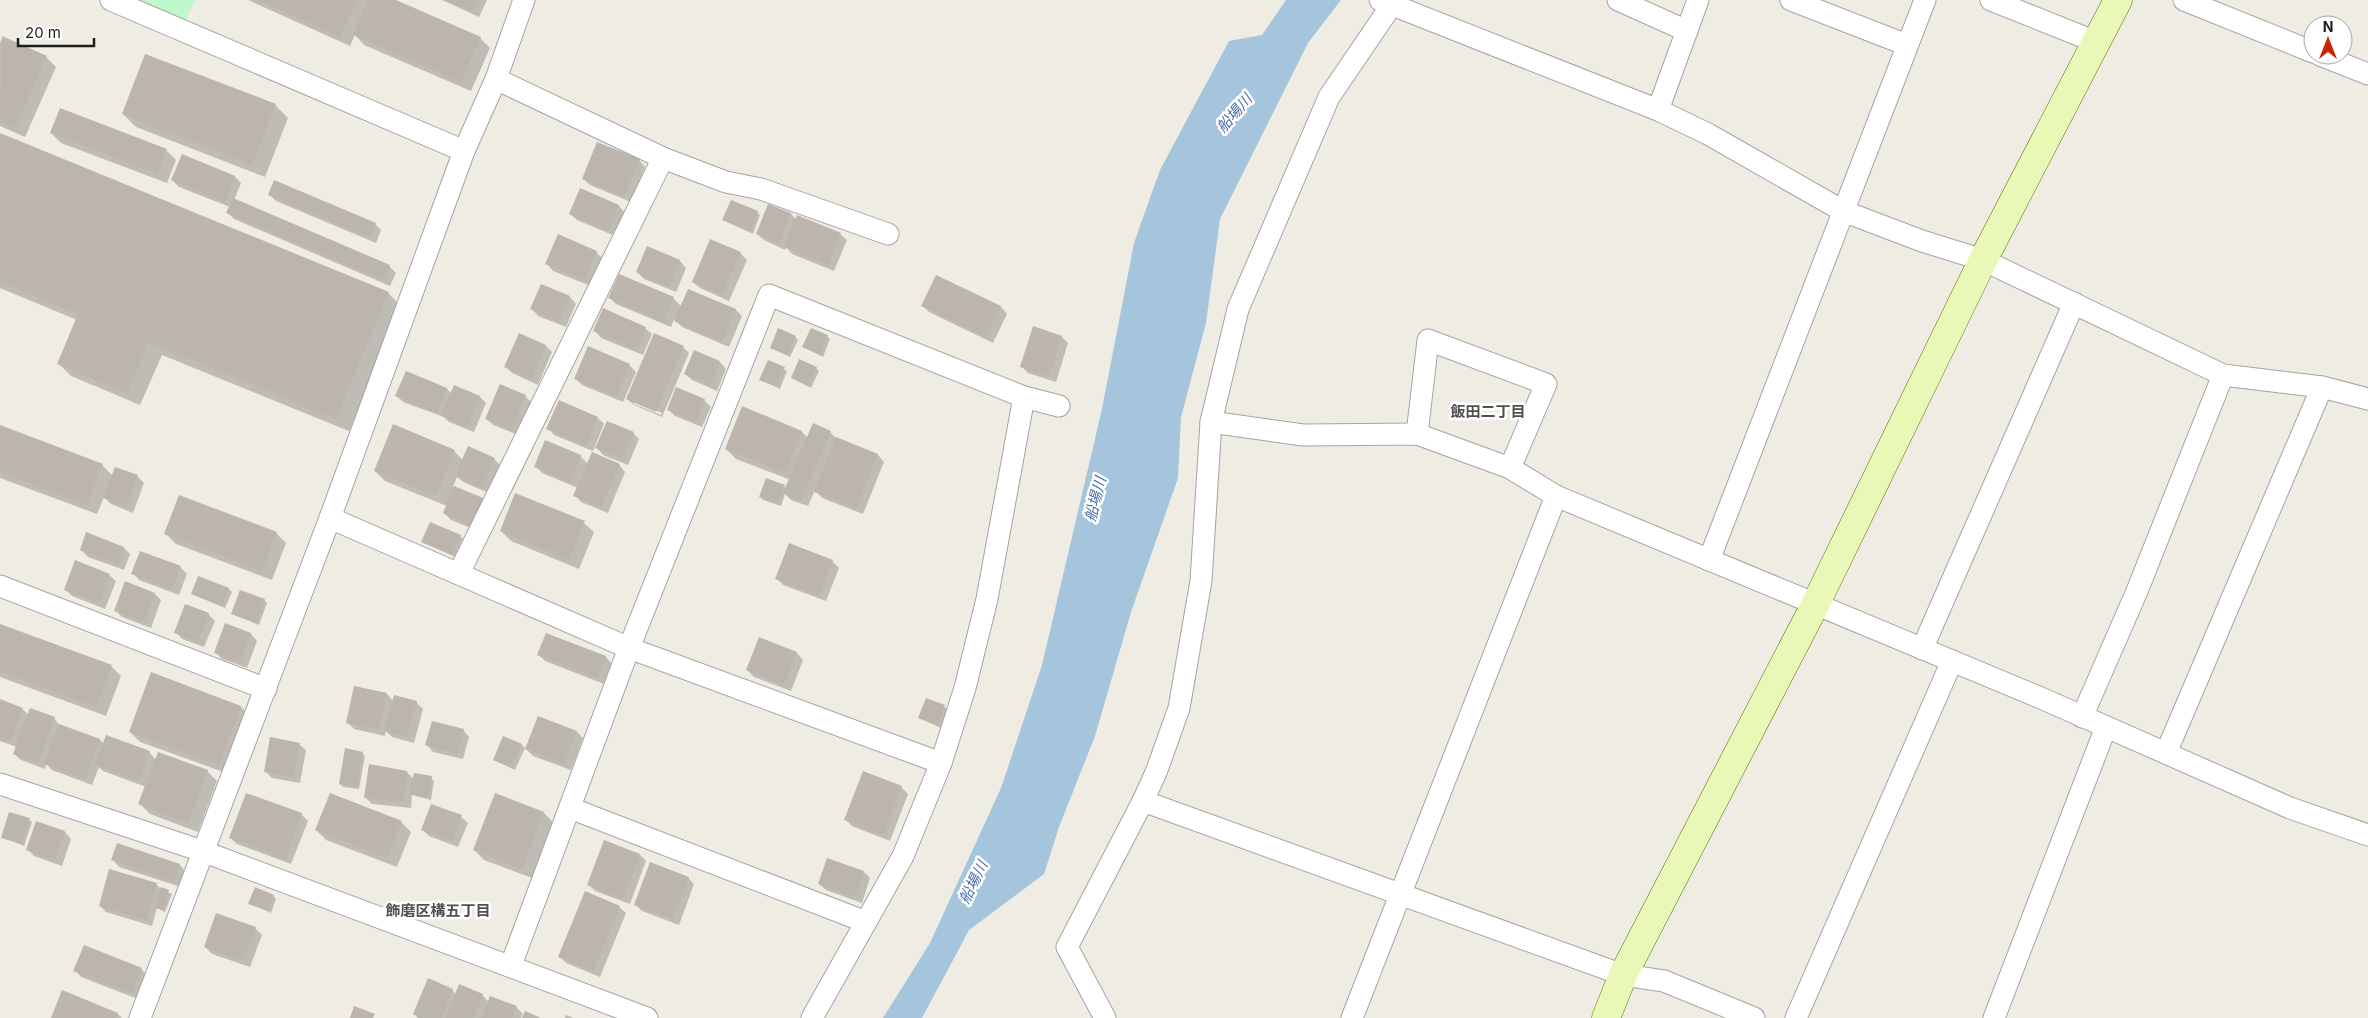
<svg xmlns="http://www.w3.org/2000/svg" width="2368" height="1018" font-family="Inter,'Noto Sans JP',sans-serif">
<style>
.park{fill:#c0f8ce}
.water{fill:#a4c5db}
.shadow{fill:#0003;fill-rule:evenodd}
.building{fill:#bbb5ad}
.lines{fill:none;stroke-linecap:round;stroke-linejoin:round}
.street-casing{stroke:#a4a4a4;stroke-width:23}
.secondary-casing{stroke:#537207;stroke-width:29}
.street{stroke:#fff;stroke-width:21}
.secondary{stroke:#eaf8b7;stroke-width:28}
.labels{text-anchor:middle;dominant-baseline:central;stroke-width:5;stroke-linejoin:round;paint-order:stroke}
.water-label{font-size:15px;font-style:italic;fill:#4b6bab;stroke:#fff}
.neighbourhood-label{font-size:15px;font-weight:bold;fill:#505050;stroke:#fff}
</style>
<rect width="100%" height="100%" fill="#eeece3"/>
<path class="park" d="M 137,0 L 195,0 L 185,21 Z"/>
<path class="water" d="M 1286,0 L 1341,0 L 1308,43 L 1220,219 L 1206,323 L 1181,417 L 1178,478 L 1131,612 L 1095,736 L 1059,827 L 1044,874 L 969,930 L 922,1018 L 883,1018 L 930,943 L 1001,788 L 1042,665 L 1102,409 L 1134,243 L 1160,170 L 1229,41 L 1262,35 Z"/>
<g class="shadow">
<path d="M 248,0 L 392,0 L 480,38 L 490,48 L 471,91 L 364,45 L 355,35 L 350,46 Z"/>
<path d="M 442,0 L 487,0 L 479,17 Z"/>
<path d="M 2,38 L 46,57 L 56,67 L 25,137 L 0,126 L 0,43 Z"/>
<path d="M 275,105 L 288,118 L 265,177 L 136,127 L 123,114 Z"/>
<path d="M 51,133 L 166,150 L 176,160 L 167,183 L 61,143 Z"/>
<path d="M 0,134 L 388,293 L 401,306 L 349,431 L 162,355 L 140,405 L 71,376 L 58,363 L 77,320 L 0,288 Z"/>
<path d="M 639,160 L 645,167 L 631,202 L 590,185 L 583,179 Z"/>
<path d="M 235,177 L 241,183 L 234,200 L 389,266 L 396,273 L 390,286 L 234,219 L 228,213 L 230,207 L 179,187 L 172,180 Z"/>
<path d="M 580,190 L 619,206 L 625,213 L 615,236 L 577,220 L 570,214 Z"/>
<path d="M 269,194 L 375,224 L 381,230 L 376,243 L 276,201 Z"/>
<path d="M 769,206 L 791,214 L 797,220 L 840,234 L 847,240 L 834,271 L 792,254 L 786,247 L 785,250 L 764,240 L 757,234 Z"/>
<path d="M 757,212 L 760,215 L 753,234 L 724,220 Z"/>
<path d="M 648,248 L 680,261 L 686,268 L 676,292 L 644,279 L 637,272 Z"/>
<path d="M 596,252 L 602,258 L 591,286 L 553,271 L 547,264 Z"/>
<path d="M 740,253 L 747,260 L 729,301 L 700,288 L 693,282 Z"/>
<path d="M 619,276 L 673,298 L 682,307 L 689,290 L 736,310 L 742,316 L 729,347 L 682,327 L 674,319 L 671,327 L 616,304 L 610,298 Z"/>
<path d="M 937,277 L 1001,307 L 1007,314 L 993,343 L 929,312 L 923,306 Z"/>
<path d="M 542,285 L 570,297 L 576,304 L 566,327 L 538,316 L 532,309 Z"/>
<path d="M 645,328 L 652,334 L 643,355 L 601,338 L 595,331 Z"/>
<path d="M 827,336 L 830,339 L 823,357 L 804,347 Z"/>
<path d="M 795,337 L 798,340 L 790,357 L 771,348 Z"/>
<path d="M 1062,337 L 1068,343 L 1056,382 L 1028,373 L 1021,366 Z"/>
<path d="M 546,346 L 552,352 L 538,385 L 512,373 L 506,367 Z"/>
<path d="M 683,347 L 689,353 L 662,417 L 634,405 L 627,399 ZM 634,401 L 662,413 L 661,415 L 634,404 Z"/>
<path d="M 694,352 L 720,362 L 726,369 L 717,391 L 692,380 L 685,374 Z"/>
<path d="M 768,361 L 787,371 L 780,389 L 761,379 Z"/>
<path d="M 629,365 L 636,372 L 623,402 L 582,385 L 576,379 Z"/>
<path d="M 816,368 L 819,371 L 811,388 L 792,378 Z"/>
<path d="M 406,372 L 447,389 L 452,394 L 480,397 L 486,403 L 474,432 L 449,422 L 444,417 L 403,402 L 397,396 Z"/>
<path d="M 501,386 L 525,396 L 532,403 L 518,435 L 493,425 L 487,419 Z"/>
<path d="M 704,400 L 711,407 L 702,427 L 675,416 L 669,410 Z"/>
<path d="M 598,418 L 604,424 L 593,451 L 554,435 L 548,428 Z"/>
<path d="M 0,427 L 102,465 L 113,476 L 137,476 L 144,483 L 133,513 L 111,504 L 104,497 L 97,514 L 0,478 Z"/>
<path d="M 802,432 L 808,438 L 830,432 L 837,439 L 878,455 L 884,462 L 863,514 L 822,498 L 815,490 L 808,506 L 791,500 L 785,494 L 781,506 L 763,500 L 760,497 L 784,486 L 787,489 L 791,480 L 736,459 L 726,449 Z"/>
<path d="M 633,433 L 639,439 L 628,465 L 603,455 L 597,448 Z"/>
<path d="M 454,451 L 463,460 L 494,459 L 501,466 L 489,493 L 463,482 L 457,477 L 453,487 L 483,499 L 489,506 L 478,531 L 451,520 L 444,513 L 447,506 L 385,481 L 375,471 Z"/>
<path d="M 580,456 L 588,464 L 619,465 L 625,472 L 608,513 L 581,502 L 575,495 L 578,488 L 542,473 L 536,466 Z"/>
<path d="M 584,523 L 594,532 L 579,569 L 511,541 L 501,531 Z"/>
<path d="M 276,533 L 286,543 L 272,580 L 176,544 L 166,534 Z"/>
<path d="M 87,534 L 124,548 L 130,554 L 124,570 L 88,557 L 81,550 Z"/>
<path d="M 460,536 L 463,539 L 455,557 L 423,542 Z"/>
<path d="M 832,561 L 839,568 L 826,601 L 783,585 L 777,578 Z"/>
<path d="M 180,567 L 187,574 L 179,595 L 139,580 L 133,573 Z"/>
<path d="M 109,575 L 116,581 L 105,609 L 72,596 L 65,589 Z"/>
<path d="M 229,589 L 232,592 L 225,608 L 192,594 Z"/>
<path d="M 155,594 L 161,600 L 151,628 L 122,617 L 115,610 Z"/>
<path d="M 264,600 L 267,603 L 259,625 L 233,614 Z"/>
<path d="M 208,614 L 215,621 L 204,647 L 182,639 L 176,632 Z"/>
<path d="M 0,625 L 111,666 L 121,676 L 106,716 L 0,677 Z"/>
<path d="M 226,625 L 251,634 L 257,641 L 247,668 L 222,659 L 215,652 Z"/>
<path d="M 760,638 L 797,653 L 803,660 L 791,691 L 754,677 L 747,670 Z"/>
<path d="M 539,655 L 606,657 L 612,664 L 604,684 L 545,661 Z"/>
<path d="M 387,694 L 393,701 L 416,702 L 423,709 L 414,743 L 392,737 L 386,731 L 385,736 L 354,729 L 347,722 Z"/>
<path d="M 927,699 L 948,709 L 941,728 L 920,718 Z"/>
<path d="M 0,701 L 22,709 L 29,715 L 54,718 L 60,726 L 100,740 L 104,744 L 149,752 L 156,760 L 207,771 L 217,781 L 198,832 L 150,814 L 140,804 L 146,787 L 103,771 L 99,767 L 92,785 L 52,770 L 46,764 L 45,769 L 21,760 L 14,754 L 17,747 L 0,741 Z"/>
<path d="M 241,707 L 251,717 L 229,774 L 140,742 L 130,732 Z"/>
<path d="M 463,730 L 469,737 L 463,759 L 433,752 L 427,745 Z"/>
<path d="M 577,732 L 583,738 L 571,770 L 533,756 L 526,749 Z"/>
<path d="M 299,744 L 306,750 L 300,783 L 272,778 L 265,771 Z"/>
<path d="M 522,745 L 525,748 L 515,770 L 494,760 Z"/>
<path d="M 362,753 L 365,756 L 359,789 L 343,787 L 340,784 Z"/>
<path d="M 407,772 L 414,779 L 431,778 L 434,781 L 431,800 L 412,795 L 411,808 L 372,804 L 365,797 Z"/>
<path d="M 901,787 L 908,794 L 890,841 L 852,826 L 845,819 Z"/>
<path d="M 496,795 L 544,813 L 554,823 L 532,878 L 484,860 L 474,850 Z"/>
<path d="M 301,814 L 308,821 L 291,864 L 237,844 L 230,838 Z"/>
<path d="M 461,817 L 468,823 L 458,847 L 429,836 L 423,830 Z"/>
<path d="M 29,819 L 32,822 L 24,846 L 2,837 Z"/>
<path d="M 401,822 L 411,832 L 397,867 L 326,840 L 316,830 Z"/>
<path d="M 37,823 L 65,832 L 71,839 L 62,866 L 34,856 L 28,850 Z"/>
<path d="M 118,844 L 180,865 L 186,872 L 181,887 L 119,867 L 113,860 Z"/>
<path d="M 640,855 L 646,861 L 630,904 L 595,891 L 589,885 Z"/>
<path d="M 864,872 L 870,878 L 862,903 L 826,890 L 819,884 Z"/>
<path d="M 688,878 L 694,884 L 679,925 L 642,911 L 635,904 Z"/>
<path d="M 156,884 L 162,890 L 172,894 L 165,912 L 157,908 L 152,926 L 106,912 L 100,906 Z"/>
<path d="M 273,896 L 276,899 L 271,913 L 250,903 Z"/>
<path d="M 619,907 L 626,913 L 600,977 L 566,963 L 559,956 Z"/>
<path d="M 255,928 L 262,935 L 250,967 L 212,954 L 205,947 Z"/>
<path d="M 141,969 L 148,976 L 138,999 L 81,977 L 75,970 Z"/>
<path d="M 452,990 L 456,994 L 482,995 L 489,1002 L 516,1007 L 523,1014 L 521,1018 L 418,1018 L 414,1014 Z"/>
<path d="M 62,992 L 118,1014 L 122,1018 L 53,1018 Z"/>
<path d="M 566,1015 L 574,1018 L 565,1018 Z"/>
</g>
<g class="building">
<path d="M 258,0 L 357,0 L 340,37 Z"/>
<path d="M 368,0 L 396,0 L 481,37 L 461,82 L 353,35 Z"/>
<path d="M 446,0 L 477,0 L 472,11 Z"/>
<path d="M 2,36 L 47,56 L 15,128 L 0,122 Z"/>
<path d="M 145,54 L 276,104 L 252,165 L 122,114 Z"/>
<path d="M 60,108 L 167,149 L 157,174 L 50,133 Z"/>
<path d="M 0,133 L 389,292 L 336,419 L 149,342 L 127,393 L 57,364 L 78,314 L 0,282 Z"/>
<path d="M 597,142 L 640,159 L 624,197 L 582,179 Z"/>
<path d="M 182,154 L 235,176 L 225,202 L 171,180 Z"/>
<path d="M 274,180 L 376,223 L 369,237 L 268,195 Z"/>
<path d="M 580,188 L 619,205 L 608,231 L 569,214 Z"/>
<path d="M 233,198 L 390,265 L 383,280 L 226,213 Z"/>
<path d="M 731,200 L 758,211 L 750,232 L 722,220 Z"/>
<path d="M 768,204 L 791,213 L 779,244 L 756,234 Z"/>
<path d="M 797,215 L 841,233 L 828,265 L 784,247 Z"/>
<path d="M 558,234 L 597,251 L 584,280 L 545,264 Z"/>
<path d="M 710,239 L 741,252 L 722,295 L 692,282 Z"/>
<path d="M 647,246 L 680,260 L 669,287 L 636,272 Z"/>
<path d="M 619,274 L 674,297 L 664,322 L 608,298 Z"/>
<path d="M 936,275 L 1001,306 L 986,337 L 921,306 Z"/>
<path d="M 541,284 L 570,296 L 559,322 L 530,309 Z"/>
<path d="M 688,289 L 736,309 L 722,342 L 674,321 Z"/>
<path d="M 603,308 L 646,327 L 636,350 L 593,331 Z"/>
<path d="M 1033,326 L 1062,336 L 1049,376 L 1020,367 Z"/>
<path d="M 778,328 L 796,336 L 787,355 L 770,348 Z"/>
<path d="M 811,328 L 828,335 L 820,355 L 802,347 Z"/>
<path d="M 519,333 L 546,345 L 532,379 L 504,367 Z"/>
<path d="M 654,333 L 684,346 L 656,412 L 626,399 Z"/>
<path d="M 588,346 L 630,364 L 616,396 L 574,379 Z"/>
<path d="M 694,350 L 720,361 L 711,385 L 684,374 Z"/>
<path d="M 799,359 L 817,367 L 808,386 L 791,378 Z"/>
<path d="M 768,360 L 785,367 L 777,387 L 759,380 Z"/>
<path d="M 406,371 L 447,388 L 437,413 L 395,396 Z"/>
<path d="M 500,384 L 526,395 L 511,430 L 485,419 Z"/>
<path d="M 454,385 L 480,396 L 467,427 L 441,416 Z"/>
<path d="M 676,387 L 705,399 L 696,422 L 667,410 Z"/>
<path d="M 559,400 L 598,417 L 586,445 L 546,429 Z"/>
<path d="M 742,406 L 802,431 L 785,473 L 725,449 Z"/>
<path d="M 607,421 L 634,432 L 622,459 L 595,448 Z"/>
<path d="M 813,423 L 831,431 L 801,501 L 783,493 Z"/>
<path d="M 393,424 L 455,450 L 436,496 L 374,471 Z"/>
<path d="M 0,425 L 103,464 L 87,505 L 0,472 Z"/>
<path d="M 836,437 L 878,454 L 856,508 L 814,492 Z"/>
<path d="M 545,440 L 581,455 L 570,482 L 534,467 Z"/>
<path d="M 468,446 L 495,458 L 482,488 L 455,476 Z"/>
<path d="M 592,452 L 620,464 L 601,507 L 573,496 Z"/>
<path d="M 115,467 L 138,475 L 126,507 L 103,498 Z"/>
<path d="M 766,478 L 785,485 L 778,504 L 759,497 Z"/>
<path d="M 454,486 L 483,498 L 472,526 L 443,513 Z"/>
<path d="M 515,493 L 585,521 L 569,560 L 500,531 Z"/>
<path d="M 179,495 L 277,532 L 262,571 L 164,534 Z"/>
<path d="M 430,522 L 461,535 L 452,555 L 421,542 Z"/>
<path d="M 86,532 L 124,547 L 118,565 L 80,550 Z"/>
<path d="M 789,543 L 833,560 L 819,596 L 775,579 Z"/>
<path d="M 140,551 L 181,566 L 172,589 L 131,574 Z"/>
<path d="M 75,560 L 110,574 L 99,603 L 64,590 Z"/>
<path d="M 198,576 L 229,588 L 222,606 L 191,594 Z"/>
<path d="M 125,581 L 155,593 L 144,622 L 114,611 Z"/>
<path d="M 240,590 L 265,599 L 256,623 L 231,614 Z"/>
<path d="M 185,604 L 209,613 L 198,642 L 174,633 Z"/>
<path d="M 225,623 L 251,633 L 240,662 L 214,653 Z"/>
<path d="M 0,624 L 112,665 L 96,707 L 0,671 Z"/>
<path d="M 546,633 L 606,656 L 598,678 L 537,655 Z"/>
<path d="M 759,637 L 797,652 L 784,685 L 746,670 Z"/>
<path d="M 151,672 L 241,706 L 219,765 L 129,732 Z"/>
<path d="M 354,686 L 387,693 L 378,730 L 346,723 Z"/>
<path d="M 394,695 L 417,701 L 407,737 L 384,731 Z"/>
<path d="M 926,698 L 945,705 L 938,726 L 918,718 Z"/>
<path d="M 0,699 L 23,708 L 10,742 L 0,738 Z"/>
<path d="M 30,708 L 55,717 L 38,763 L 13,754 Z"/>
<path d="M 538,716 L 577,731 L 564,764 L 525,749 Z"/>
<path d="M 432,721 L 464,729 L 457,754 L 425,745 Z"/>
<path d="M 59,724 L 100,739 L 85,779 L 44,764 Z"/>
<path d="M 106,735 L 150,751 L 139,781 L 95,765 Z"/>
<path d="M 503,736 L 522,744 L 512,768 L 493,760 Z"/>
<path d="M 270,737 L 300,743 L 294,777 L 264,772 Z"/>
<path d="M 345,748 L 363,752 L 357,787 L 339,784 Z"/>
<path d="M 158,752 L 208,770 L 188,823 L 138,804 Z"/>
<path d="M 369,764 L 407,771 L 404,802 L 364,798 Z"/>
<path d="M 863,771 L 902,786 L 883,835 L 844,820 Z"/>
<path d="M 414,773 L 432,776 L 428,798 L 409,794 Z"/>
<path d="M 246,793 L 302,813 L 285,859 L 229,838 Z"/>
<path d="M 330,793 L 402,821 L 387,858 L 315,830 Z"/>
<path d="M 495,793 L 544,812 L 522,869 L 473,850 Z"/>
<path d="M 431,804 L 462,815 L 452,841 L 421,830 Z"/>
<path d="M 9,812 L 30,818 L 22,844 L 1,838 Z"/>
<path d="M 36,821 L 65,831 L 55,860 L 26,850 Z"/>
<path d="M 604,840 L 640,854 L 623,899 L 587,885 Z"/>
<path d="M 117,843 L 180,864 L 174,882 L 111,860 Z"/>
<path d="M 827,858 L 864,871 L 855,897 L 818,884 Z"/>
<path d="M 650,862 L 689,877 L 672,919 L 634,905 Z"/>
<path d="M 109,869 L 157,883 L 146,920 L 99,906 Z"/>
<path d="M 161,887 L 169,890 L 163,910 L 155,907 Z"/>
<path d="M 255,887 L 274,895 L 268,911 L 248,904 Z"/>
<path d="M 585,891 L 620,906 L 593,971 L 558,957 Z"/>
<path d="M 216,913 L 256,927 L 243,961 L 204,947 Z"/>
<path d="M 84,945 L 142,968 L 132,994 L 73,971 Z"/>
<path d="M 428,978 L 453,989 L 441,1018 L 421,1018 L 413,1014 Z"/>
<path d="M 459,984 L 483,994 L 474,1018 L 446,1018 Z"/>
<path d="M 62,990 L 118,1013 L 116,1018 L 51,1018 Z"/>
<path d="M 490,996 L 517,1006 L 512,1018 L 482,1018 Z"/>
<path d="M 354,1006 L 375,1014 L 373,1018 L 350,1018 Z"/>
<path d="M 525,1011 L 541,1018 L 522,1018 Z"/>
</g>
<g class="lines">
<g class="street-casing">
<g id="street">
<path d="M 111,0 L 464,151"/>
<path d="M 1380,0 L 1658,110 L 1708,134 L 1843,211 L 1922,241 L 1983,260 L 2223,375 L 2322,387 L 2368,399"/>
<path d="M 1618,0 L 1687,31"/>
<path d="M 1791,0 L 1907,45"/>
<path d="M 1991,0 L 2096,42"/>
<path d="M 2184,0 L 2313,52"/>
<path d="M 2320,55 L 2368,74"/>
<path d="M 1658,110 L 1698,0"/>
<path d="M 663,158 L 726,182 L 761,189 L 888,234"/>
<path d="M 1211,422 L 1303,435 L 1417,434 L 1510,468 L 1556,496 L 2041,698 L 2290,808 L 2368,835"/>
<path d="M 1417,434 L 1428,340 L 1546,384 L 1510,468"/>
<path d="M 330,518 L 629,648 L 941,763"/>
<path d="M 1709,560 L 1925,0"/>
<path d="M 459,573 L 663,158 L 496,79"/>
<path d="M 0,586 L 266,689"/>
<path d="M 1922,649 L 2074,303"/>
<path d="M 2082,717 L 2137,591 L 2223,375"/>
<path d="M 2166,753 L 2322,387"/>
<path d="M 0,784 L 202,851 L 647,1018"/>
<path d="M 1143,801 L 1623,975 L 1664,981 L 1754,1018"/>
<path d="M 570,808 L 866,922"/>
<path d="M 511,965 L 629,648 L 769,295 L 1024,397 L 1059,406"/>
<path d="M 140,1018 L 330,518 L 464,151 L 496,79 L 524,0"/>
<path d="M 812,1018 L 903,856 L 941,763 L 965,688 L 987,599 L 1024,397"/>
<path d="M 1105,1018 L 1067,947 L 1143,801 L 1157,770 L 1179,708 L 1201,581 L 1211,422 L 1238,309 L 1329,97 L 1395,0"/>
<path d="M 1352,1018 L 1556,496"/>
<path d="M 1796,1018 L 1952,661"/>
<path d="M 1994,1018 L 2106,727"/>
</g>
</g>
<g class="secondary-casing">
<path id="secondary" d="M 1606,1018 L 1623,975 L 1815,605 L 1983,260 L 2118,0"/>
</g>
<use href="#street" class="street"/>
<use href="#secondary" class="secondary"/>
</g>
<g class="labels">
<g class="water-label">
<text transform="translate(1234 113) rotate(-49)">船場川</text>
<text transform="translate(1095 499) rotate(-76)">船場川</text>
<text transform="translate(973 882) rotate(-64)">船場川</text>
</g>
<g class="neighbourhood-label">
<text x="1488" y="411">飯田二丁目</text>
<text x="438" y="910">飾磨区構五丁目</text>
</g>
</g>
<g transform="translate(2328 40)"><circle r="24" fill="#ffffff" stroke="#a5a5a5"/>
<path d="M0-4L9 19L0 12L-9 19Z" fill="#c72504"/>
<text y="-8" font-size="14" font-weight="bold" text-anchor="middle" fill="#1d1d1d">N</text>
</g>
<path d="M18 38v8h76v-8" fill="none" stroke="#1d1d1d" stroke-width="2.5"/>
<text x="25" y="38" font-size="15" fill="#1d1d1d" stroke="#ffffff" stroke-width="4" paint-order="stroke">20 m</text>
</svg>
